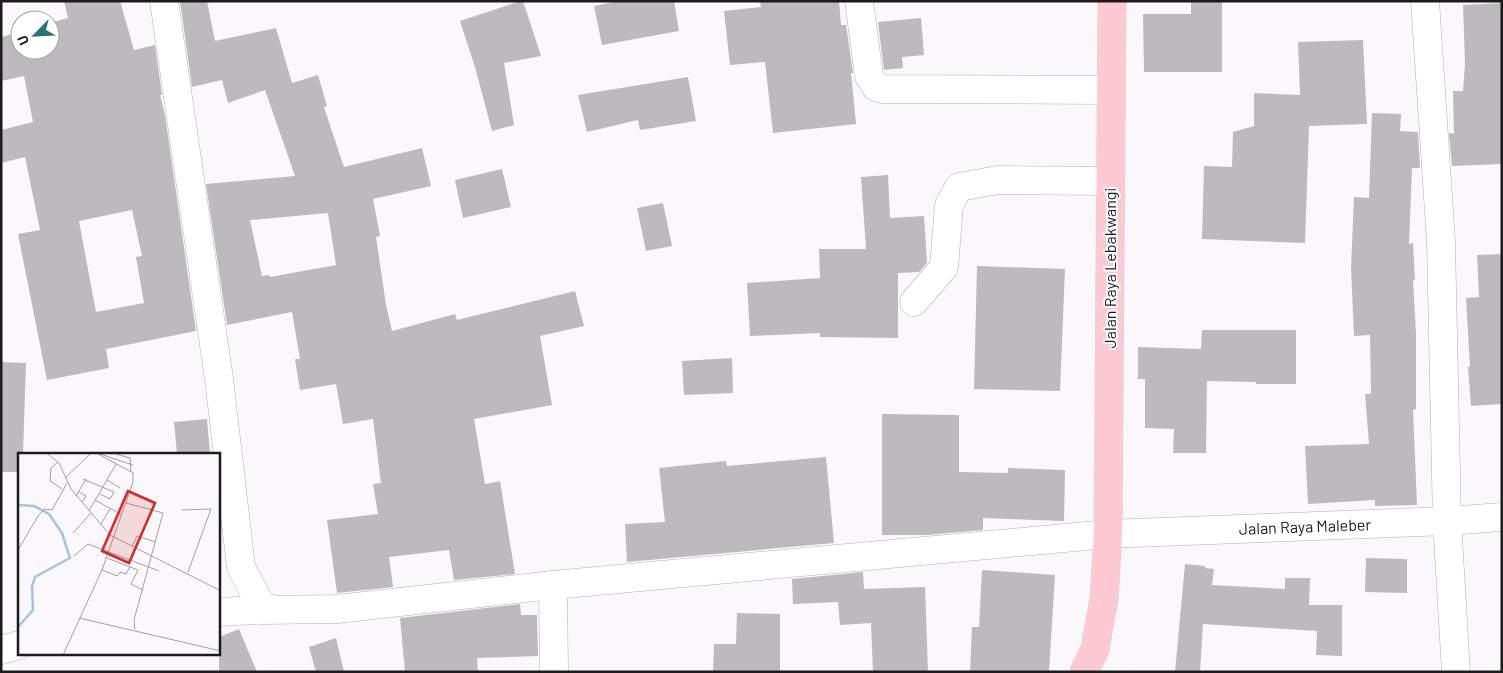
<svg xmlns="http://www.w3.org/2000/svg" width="1503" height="673" font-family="Barlow,sans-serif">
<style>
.building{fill:#bcbabd;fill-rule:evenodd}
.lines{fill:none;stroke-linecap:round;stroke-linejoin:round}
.minor-casing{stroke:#b2b0b3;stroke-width:29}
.major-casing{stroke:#d6d6d6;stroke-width:29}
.minor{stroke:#fff;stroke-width:28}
.major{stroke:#fdc9d2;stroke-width:28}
.labels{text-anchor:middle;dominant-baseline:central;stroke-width:4;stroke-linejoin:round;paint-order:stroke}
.street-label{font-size:16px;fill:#1c1b1c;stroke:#fff}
.inset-river{fill:none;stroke:#a2c6e1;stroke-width:2.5}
.inset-road{fill:none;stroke:#a1a0a2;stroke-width:1}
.view{fill:#d62828;fill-opacity:0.15;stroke:#d62828;stroke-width:2.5}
.inset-edge{fill:none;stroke:#1c1b1c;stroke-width:2.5}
</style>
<rect width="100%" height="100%" fill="#faf8fb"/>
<g class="building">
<path d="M 64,1 L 120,1 L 134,50 L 155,45 L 162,95 L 160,95 L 165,115 L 196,331 L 106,349 L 109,368 L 47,380 L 18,234 L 40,230 L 25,157 L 1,163 L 1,130 L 33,122 L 24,76 L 1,81 L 1,37 L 20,32 L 20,50 L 50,50 L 50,23 L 68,18 ZM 132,210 L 142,256 L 136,257 L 144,303 L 96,312 L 79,221 Z"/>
<path d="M 180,1 L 207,1 L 215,41 L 276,28 L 292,83 L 318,75 L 327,106 L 324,107 L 344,167 L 422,148 L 431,186 L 373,199 L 380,236 L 376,237 L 386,305 L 392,331 L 455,314 L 457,320 L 575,291 L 584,326 L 540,336 L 552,405 L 474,419 L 485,484 L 500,481 L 515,574 L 454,580 L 449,550 L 389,557 L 393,587 L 337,593 L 327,520 L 378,514 L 373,484 L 381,483 L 373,419 L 343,424 L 336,384 L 300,390 L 295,359 L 300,359 L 292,312 L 227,325 L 206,184 L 295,176 L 265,90 L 228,103 L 222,80 L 192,87 ZM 328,213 L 336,265 L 270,277 L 269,275 L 262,276 L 250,220 Z"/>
<path d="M 521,1 L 523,1 L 541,56 L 504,63 L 514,125 L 492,131 L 475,67 L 460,21 Z"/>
<path d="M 619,1 L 674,1 L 679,31 L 602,45 L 594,6 Z"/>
<path d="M 760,1 L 839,1 L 841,25 L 846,25 L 853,73 L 851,73 L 856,124 L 773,133 L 765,62 L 730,65 L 724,11 L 761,7 Z"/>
<path d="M 1191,1 L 1222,1 L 1222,72 L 1144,72 L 1143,14 L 1191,14 Z"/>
<path d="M 1502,3 L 1502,164 L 1452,166 L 1449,133 L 1454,134 L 1453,91 L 1463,91 L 1465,64 L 1463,5 Z"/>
<path d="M 921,18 L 924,55 L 902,57 L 903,68 L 884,70 L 878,22 Z"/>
<path d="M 1363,40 L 1367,124 L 1309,126 L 1305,243 L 1202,239 L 1204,166 L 1232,167 L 1233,132 L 1254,126 L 1254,93 L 1300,95 L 1298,42 Z"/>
<path d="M 688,77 L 696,121 L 640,130 L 638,120 L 587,132 L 578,95 Z"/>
<path d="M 1372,113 L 1401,114 L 1400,131 L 1418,132 L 1420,168 L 1412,168 L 1409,244 L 1413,243 L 1415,280 L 1413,280 L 1416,334 L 1416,409 L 1413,410 L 1417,505 L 1375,506 L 1375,500 L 1308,504 L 1305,446 L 1369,444 L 1365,394 L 1371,394 L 1370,335 L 1354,336 L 1351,268 L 1354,197 L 1369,198 Z"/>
<path d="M 502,169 L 511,207 L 463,218 L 455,180 Z"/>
<path d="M 888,175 L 890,218 L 924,216 L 927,263 L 919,272 L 898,273 L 898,338 L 820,337 L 820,333 L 750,336 L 747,283 L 820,278 L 819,249 L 866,249 L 861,177 Z"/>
<path d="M 663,203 L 672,246 L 646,251 L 637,208 Z"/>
<path d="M 1502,254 L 1502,404 L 1471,406 L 1468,367 L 1470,367 L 1466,298 L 1479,297 L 1477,255 Z"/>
<path d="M 977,266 L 1065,269 L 1060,391 L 974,389 Z"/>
<path d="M 1202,330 L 1296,330 L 1296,384 L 1256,384 L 1256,382 L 1207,381 L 1206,453 L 1173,453 L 1174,429 L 1145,428 L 1145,379 L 1138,379 L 1138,347 L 1201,349 Z"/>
<path d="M 732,358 L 733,393 L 684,395 L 682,361 Z"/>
<path d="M 1,362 L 26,363 L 23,454 L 19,454 L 19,472 L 1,472 Z"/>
<path d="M 882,414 L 959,415 L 959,472 L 1008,473 L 1008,468 L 1065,470 L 1064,521 L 983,518 L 983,530 L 926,535 L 882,535 Z"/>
<path d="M 207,419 L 210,454 L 177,454 L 174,422 Z"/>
<path d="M 826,457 L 834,543 L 627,562 L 625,524 L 665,522 L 659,468 L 726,461 L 727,466 Z"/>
<path d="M 1366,558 L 1407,559 L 1407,593 L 1365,592 Z"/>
<path d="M 1185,564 L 1205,566 L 1205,568 L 1214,569 L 1212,585 L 1285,589 L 1285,578 L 1310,578 L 1309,605 L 1342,605 L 1342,656 L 1316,655 L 1317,631 L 1203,624 L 1200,672 L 1175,672 Z"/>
<path d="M 982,570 L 1055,575 L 1049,672 L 970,672 L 972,627 L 979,627 Z"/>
<path d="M 863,572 L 864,589 L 925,587 L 928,672 L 873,672 L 871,623 L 840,625 L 838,602 L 793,604 L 792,579 Z"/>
<path d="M 520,604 L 521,615 L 537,615 L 538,656 L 477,658 L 478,672 L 405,672 L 400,618 Z"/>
<path d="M 737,613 L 780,614 L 780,672 L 713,672 L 714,644 L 736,644 Z"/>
<path d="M 239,629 L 257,672 L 219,672 L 219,637 Z"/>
<path d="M 336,638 L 344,672 L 316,672 L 309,647 Z"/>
</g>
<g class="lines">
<g class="minor-casing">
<g id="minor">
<path d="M 164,1 L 219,379 L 241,567 L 263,610 L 337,609 L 553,585 L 1108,534 L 1447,521 L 1502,517"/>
<path d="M 859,1 L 869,76 L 876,87 L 882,89 L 1111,90"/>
<path d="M 1425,1 L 1441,242 L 1447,521 L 1456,672"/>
<path d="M 914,302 L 944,267 L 949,205 L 959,187 L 998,180 L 1110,181"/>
<path d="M 553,585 L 554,672"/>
<path d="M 219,612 L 274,609"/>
<path d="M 1,650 L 19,645"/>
</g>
</g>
<g class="major-casing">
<path id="major" d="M 1084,672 L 1095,649 L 1104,599 L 1108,534 L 1112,1"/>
</g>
<use href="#minor" class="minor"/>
<use href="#major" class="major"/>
</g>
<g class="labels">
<g class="street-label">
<text transform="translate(1109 268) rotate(-90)">Jalan Raya Lebakwangi</text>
<text transform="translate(1305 526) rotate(-2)">Jalan Raya Maleber</text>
</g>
</g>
<g transform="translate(18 453)">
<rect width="202" height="202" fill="#faf8fb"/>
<path class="inset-river" d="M 0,52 L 16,53 L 31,61 L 44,80 L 52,105 L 17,124 L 14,134 L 15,157 L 0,174"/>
<path class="inset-road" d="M 30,1 L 41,10 L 53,36 L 92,82 L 203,138M 82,1 L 115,12M 98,1 L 112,5 L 113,19M 40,9 L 33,15 L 32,28 L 44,36M 47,25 L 72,1M 65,26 L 96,39 L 92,46 L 82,41M 89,27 L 102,35M 61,39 L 68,43 L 64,49M 58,43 L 68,26M 77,47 L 104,62M 108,50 L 145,60 L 116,167 L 117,176M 164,57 L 193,56 L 170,119M 71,58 L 98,11M 83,71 L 92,56M 55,80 L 73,60M 114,93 L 119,83 L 138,89M 0,97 L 20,63 L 26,56 L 34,57 L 49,30M 56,103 L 70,91 L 141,118M 89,105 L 112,114M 84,117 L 99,123 L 102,119 L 108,121 L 112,114 L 120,117 L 113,131 L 125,137M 61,165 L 203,198M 45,202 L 84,117 L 115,29 L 115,20 L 80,1"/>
<path class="view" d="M 110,38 L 137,50 L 111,110 L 84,98 Z"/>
<rect width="202" height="202" class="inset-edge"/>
</g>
<rect width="1503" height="673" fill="none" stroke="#1c1b1c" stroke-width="5"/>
<g transform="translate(35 35) rotate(246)"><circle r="24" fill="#ffffff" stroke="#a4a4a4"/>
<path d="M0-4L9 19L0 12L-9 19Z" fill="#297378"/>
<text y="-8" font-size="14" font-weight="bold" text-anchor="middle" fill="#1c1b1c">U</text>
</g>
</svg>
